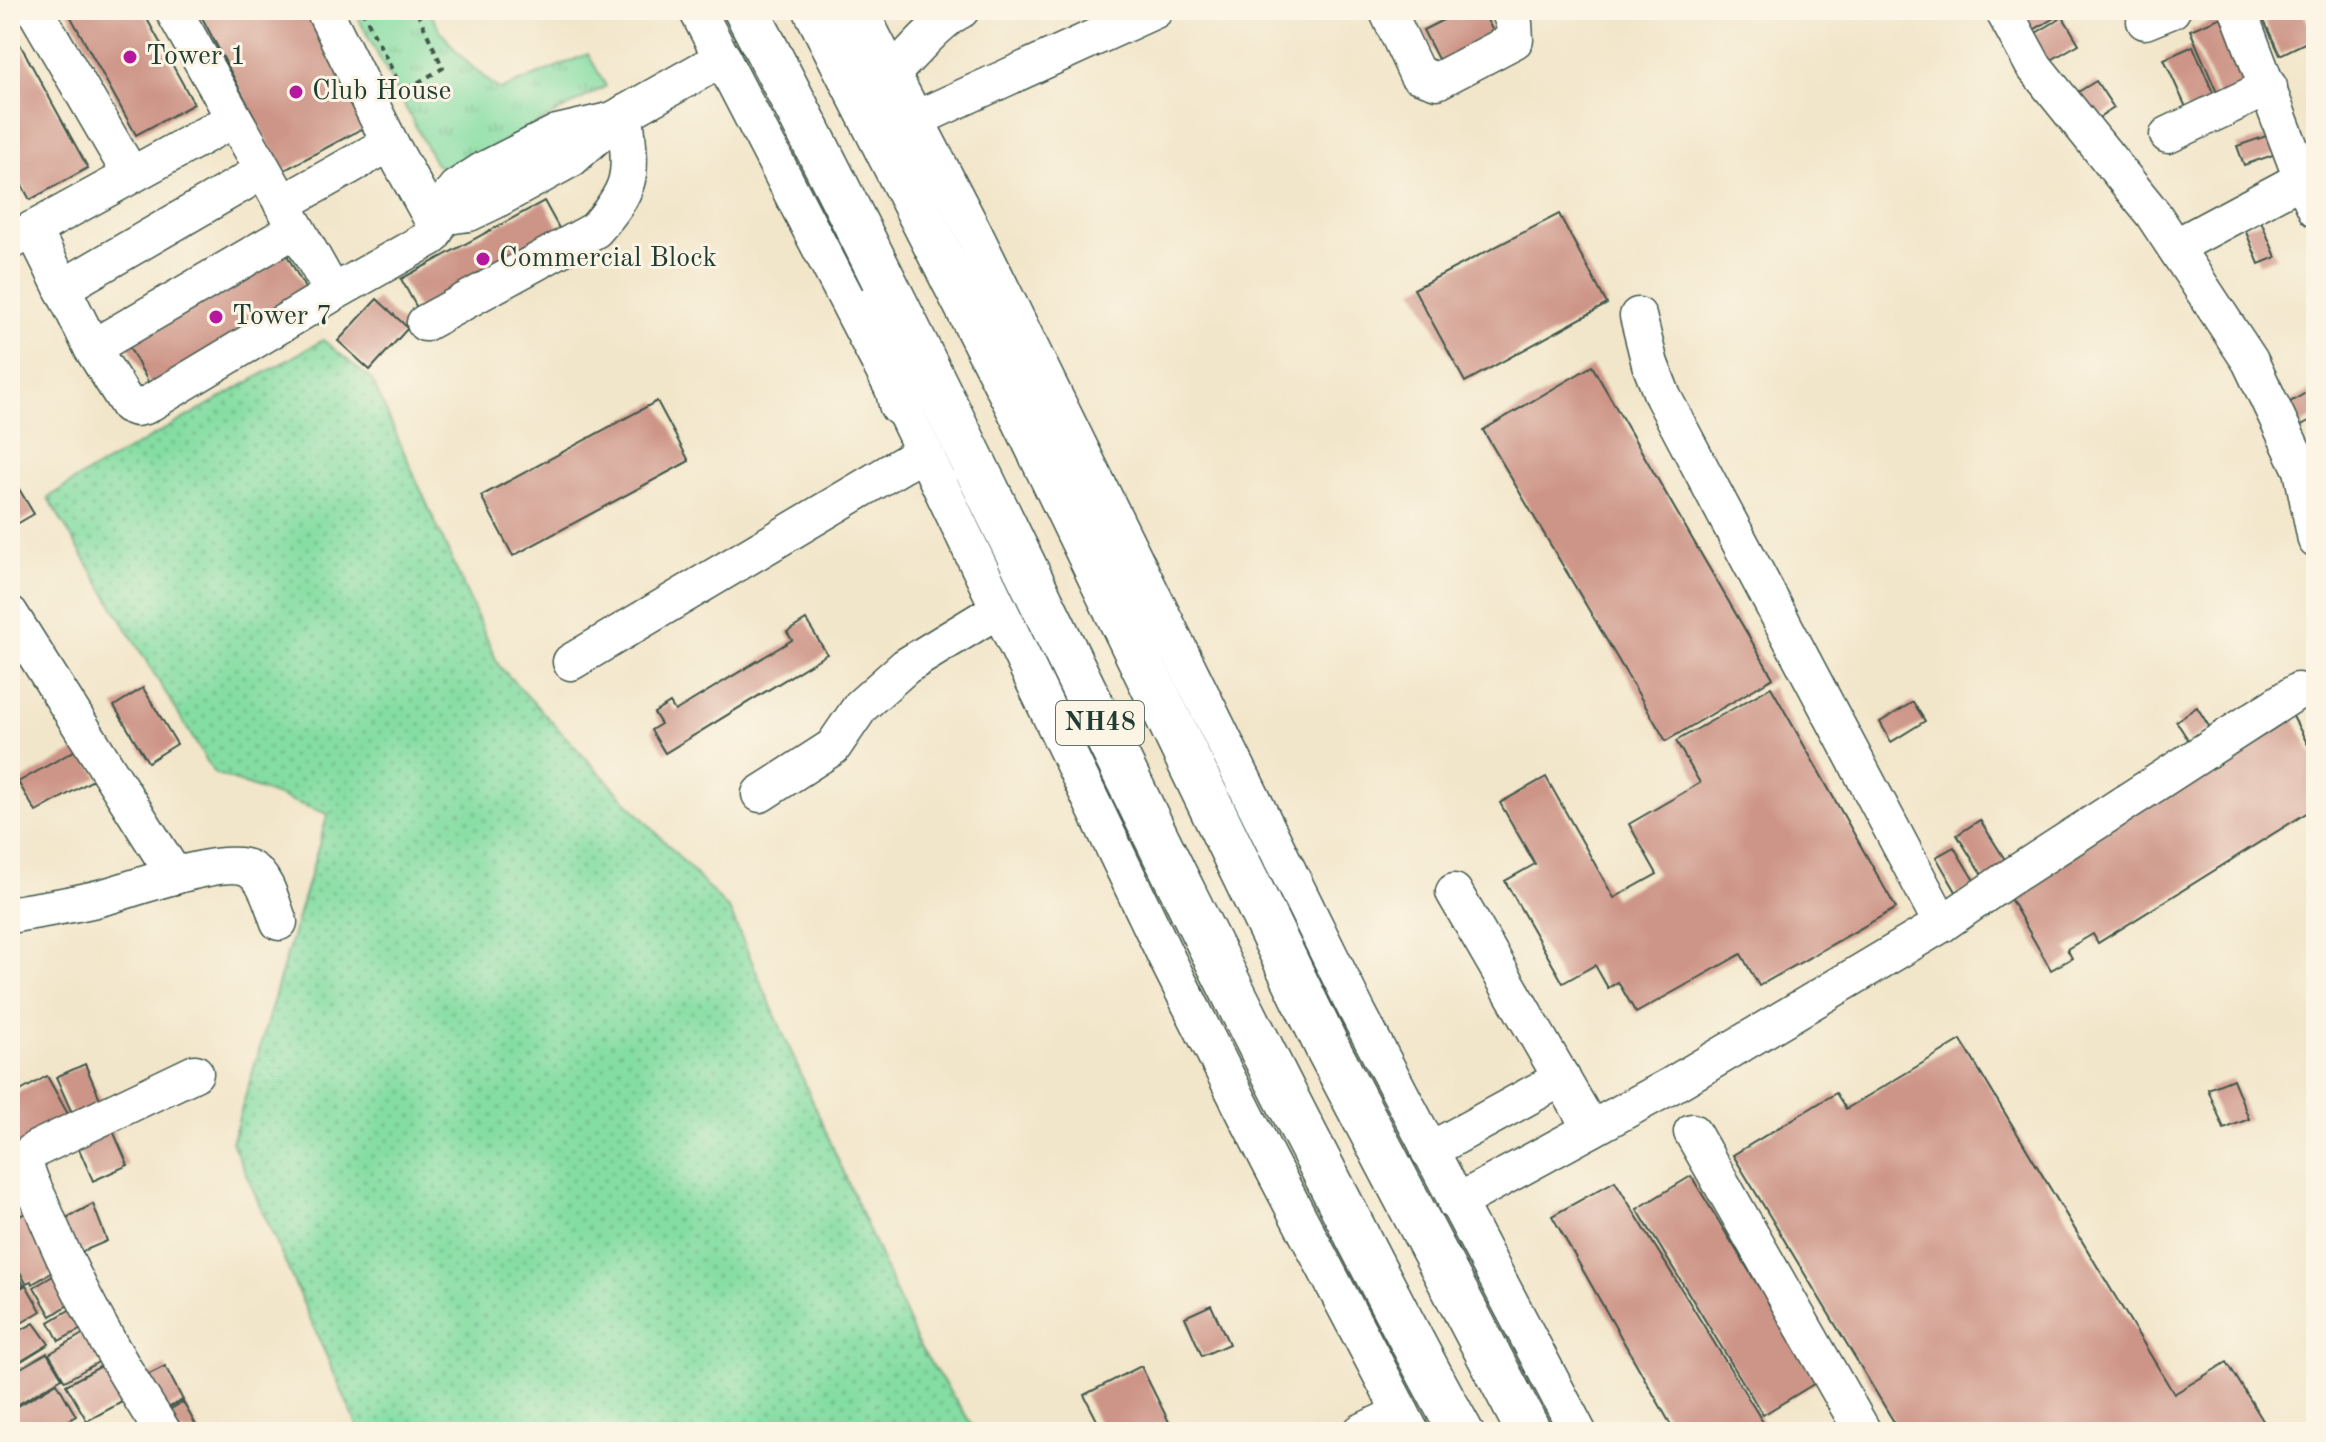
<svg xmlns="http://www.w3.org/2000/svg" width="2326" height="1442" font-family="'Old Standard TT',serif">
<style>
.grass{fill:url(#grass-dots);stroke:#528d6c;stroke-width:2}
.park{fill:url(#park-tufts);stroke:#528d6c;stroke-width:2}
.building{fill:#cd9588}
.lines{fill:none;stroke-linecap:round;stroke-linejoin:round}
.minor-casing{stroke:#3f564a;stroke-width:39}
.highway-casing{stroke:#3f564a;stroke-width:47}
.path{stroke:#3f564a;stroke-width:4;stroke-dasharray:6 6;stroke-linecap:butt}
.minor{stroke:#fff;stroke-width:36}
.highway{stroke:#fff;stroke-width:44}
.poi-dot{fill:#b5179e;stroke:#fcf5e5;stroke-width:3}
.labels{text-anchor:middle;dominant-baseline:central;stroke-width:6;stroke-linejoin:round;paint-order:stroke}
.shield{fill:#fcf5e5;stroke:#617469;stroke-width:2}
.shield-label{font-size:26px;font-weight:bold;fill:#1f3d34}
.poi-label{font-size:28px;fill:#1f3d34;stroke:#fcf5e5;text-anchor:start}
</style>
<defs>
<pattern id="grass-dots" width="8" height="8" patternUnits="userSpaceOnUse" patternTransform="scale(2)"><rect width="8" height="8" fill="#84dda3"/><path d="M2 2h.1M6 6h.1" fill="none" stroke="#6bb486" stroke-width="1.8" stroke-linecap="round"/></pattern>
<pattern id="park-tufts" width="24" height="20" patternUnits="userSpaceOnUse" patternTransform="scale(2)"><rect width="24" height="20" fill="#84dda3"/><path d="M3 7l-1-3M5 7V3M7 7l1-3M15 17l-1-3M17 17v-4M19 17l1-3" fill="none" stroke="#6bb486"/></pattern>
</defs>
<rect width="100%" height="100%" fill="#fcf5e5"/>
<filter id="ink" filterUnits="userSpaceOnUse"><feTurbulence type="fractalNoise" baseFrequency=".0125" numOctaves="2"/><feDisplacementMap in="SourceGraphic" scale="16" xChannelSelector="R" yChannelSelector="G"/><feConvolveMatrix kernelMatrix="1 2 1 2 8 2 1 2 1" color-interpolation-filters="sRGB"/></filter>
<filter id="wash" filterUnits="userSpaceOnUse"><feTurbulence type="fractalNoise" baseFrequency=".006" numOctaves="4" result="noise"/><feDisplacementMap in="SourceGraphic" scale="32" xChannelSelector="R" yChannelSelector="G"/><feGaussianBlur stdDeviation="1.8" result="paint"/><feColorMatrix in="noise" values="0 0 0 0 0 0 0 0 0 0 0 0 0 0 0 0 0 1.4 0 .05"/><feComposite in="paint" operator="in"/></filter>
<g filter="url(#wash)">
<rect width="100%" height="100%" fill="#f2e6ca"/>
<path class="grass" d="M 323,340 L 372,380 L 499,666 L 730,911 L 919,1346 L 977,1432 L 360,1432 L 232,1142 L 328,814 L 214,773 L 48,498 L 77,479 Z"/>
<path class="park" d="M 354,10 L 429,10 C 444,43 471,68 500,90 L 588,54 L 606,86 L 453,169 L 436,165 Z"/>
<g id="blocks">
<g class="building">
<path d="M 67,10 L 142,10 L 194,104 L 136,135 Z"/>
<path d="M 198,10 L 308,10 L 369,125 L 283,171 Z"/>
<path d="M 1440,10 L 1482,10 L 1497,39 L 1442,67 L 1423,30 L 1445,19 Z"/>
<path d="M 2008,10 L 2058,10 L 2061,14 L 2023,36 Z"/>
<path d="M 2259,10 L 2302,10 L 2315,38 L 2280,55 Z"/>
<path d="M 2224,16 L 2253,85 L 2220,100 L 2190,30 Z"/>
<path d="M 2063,17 L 2079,44 L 2039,67 L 2024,40 Z"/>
<path d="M 10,26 L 88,168 L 30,200 L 10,163 Z"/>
<path d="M 2193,46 L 2217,102 L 2189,114 L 2164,59 Z"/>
<path d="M 2096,81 L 2114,108 L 2088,125 L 2070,97 Z"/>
<path d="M 2272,134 L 2279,153 L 2244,165 L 2237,146 Z"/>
<path d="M 544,201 L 565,239 L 422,317 L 401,279 Z"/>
<path d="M 1559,214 L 1607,304 L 1465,382 L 1414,289 Z"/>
<path d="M 2261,221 L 2276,257 L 2259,264 L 2244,227 Z"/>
<path d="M 282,246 L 312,301 L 151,387 L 121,332 Z"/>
<path d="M 377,299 L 408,328 L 370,370 L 338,341 Z"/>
<path d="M 1592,366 L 1773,678 L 1666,741 L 1483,430 Z"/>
<path d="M 2316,387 L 2316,417 L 2298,427 L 2285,405 Z"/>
<path d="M 657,401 L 689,461 L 513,556 L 481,496 Z"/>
<path d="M 10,474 L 34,514 L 10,528 Z"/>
<path d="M 806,620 L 827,654 L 665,753 L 651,730 L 661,724 L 654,713 L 670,703 L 675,711 L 792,640 L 787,632 Z"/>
<path d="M 1771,687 L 1896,908 L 1759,986 L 1741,954 L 1636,1013 L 1618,982 L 1608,988 L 1595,965 L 1563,983 L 1505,881 L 1535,864 L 1500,803 L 1546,777 L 1614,898 L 1657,874 L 1629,824 L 1700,783 L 1676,741 Z"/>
<path d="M 143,688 L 177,744 L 148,762 L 114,706 Z"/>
<path d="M 1913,702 L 1925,721 L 1891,742 L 1880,722 Z"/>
<path d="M 2197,707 L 2210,728 L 2189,741 L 2176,721 Z"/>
<path d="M 2288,707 L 2316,760 L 2316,807 L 2098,943 L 2093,934 L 2067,949 L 2072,958 L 2051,970 L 2003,886 Z"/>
<path d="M 81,747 L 98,777 L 36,812 L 18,782 Z"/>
<path d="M 1980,820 L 2009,866 L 1986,881 L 1957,835 Z"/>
<path d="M 1954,847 L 1976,884 L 1958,895 L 1936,857 Z"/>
<path d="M 1961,1040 L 2174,1394 L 2227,1362 L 2270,1432 L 1900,1432 L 1733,1155 L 1836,1093 L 1846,1109 Z"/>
<path d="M 85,1064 L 104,1108 L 75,1120 L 56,1077 Z"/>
<path d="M 47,1076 L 74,1125 L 17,1157 L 10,1144 L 10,1097 Z"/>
<path d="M 2233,1079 L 2249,1119 L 2224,1129 L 2208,1089 Z"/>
<path d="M 110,1124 L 128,1165 L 93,1181 L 75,1140 Z"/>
<path d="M 1691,1176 L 1817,1382 L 1763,1415 L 1637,1209 Z"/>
<path d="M 1615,1181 L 1769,1432 L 1675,1432 L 1552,1216 Z"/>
<path d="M 93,1204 L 107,1241 L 72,1256 L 55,1224 Z"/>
<path d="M 27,1212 L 58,1269 L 32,1284 L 31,1281 L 26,1283 L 10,1254 L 10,1221 Z"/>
<path d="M 10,1261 L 24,1285 L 10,1293 Z"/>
<path d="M 63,1270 L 79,1298 L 51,1316 L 34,1287 Z"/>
<path d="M 26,1285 L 41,1311 L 10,1330 L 10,1295 Z"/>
<path d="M 1211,1305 L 1229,1344 L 1202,1356 L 1185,1317 Z"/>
<path d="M 76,1306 L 89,1325 L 59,1341 L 49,1322 Z"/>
<path d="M 34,1323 L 49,1344 L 10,1368 L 10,1336 Z"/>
<path d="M 91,1329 L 107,1357 L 65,1381 L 49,1354 Z"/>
<path d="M 47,1353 L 62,1378 L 10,1409 L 10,1374 Z"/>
<path d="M 109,1362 L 124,1401 L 87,1421 L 66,1385 Z"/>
<path d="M 165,1366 L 183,1400 L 155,1415 L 137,1380 Z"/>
<path d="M 1141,1366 L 1174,1432 L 1103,1432 L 1084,1395 Z"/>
<path d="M 57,1383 L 76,1416 L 49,1432 L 14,1432 L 10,1426 L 10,1411 Z"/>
<path d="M 183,1402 L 200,1432 L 168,1432 L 159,1416 Z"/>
</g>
</g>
</g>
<g filter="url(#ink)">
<use href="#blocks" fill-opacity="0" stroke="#3f564a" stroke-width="2"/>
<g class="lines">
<g class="minor-casing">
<g id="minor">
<path d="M 35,10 L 131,175"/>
<path d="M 173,10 L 333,293"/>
<path d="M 324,10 L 390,143"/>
<path d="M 697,10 L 901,404 L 1169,963 L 1268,1159 L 1411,1432"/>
<path d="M 859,10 L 974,233 L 1356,1009 L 1578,1432"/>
<path d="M 1387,10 L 1417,74 L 1437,81 L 1515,40 L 1514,23 L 1509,10"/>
<path d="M 2003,10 L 2033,65 L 2153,214 L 2250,361 L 2302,470 L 2316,540"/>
<path d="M 2238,10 L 2302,179 L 2316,209"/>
<path d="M 2145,21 L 2172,10"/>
<path d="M 892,73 C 912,54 938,21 961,10"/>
<path d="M 916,119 L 1155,10"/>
<path d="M 2168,135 L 2269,87"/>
<path d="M 433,218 L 469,213 L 494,201 L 571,159 L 615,119 L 723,58"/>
<path d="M 433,218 L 456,188 L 482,171 L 557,133 L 609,121"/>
<path d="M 33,229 L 92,348 L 128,405 L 136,408 L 145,406 L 333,293 L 432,237 L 437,228 L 390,143 L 282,204"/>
<path d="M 10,242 L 234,119"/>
<path d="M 2175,247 L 2302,179"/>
<path d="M 62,288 L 263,171"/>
<path d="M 1638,316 L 1650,364 L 1663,397 L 1942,924"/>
<path d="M 425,323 L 595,230 C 637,183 630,172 625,113"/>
<path d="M 92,348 L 296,229"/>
<path d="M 10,614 L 175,876"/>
<path d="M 571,662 L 924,452"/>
<path d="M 760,794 L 833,747 L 861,706 L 906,666 L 999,609"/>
<path d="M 1454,892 L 1591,1129"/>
<path d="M 10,915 C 42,909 75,905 107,896 C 135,888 226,855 250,869 C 267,878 272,905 279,922"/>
<path d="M 1692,1132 L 1863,1432"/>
<path d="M 1429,1151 L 1562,1078"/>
<path d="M 1456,1203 L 1672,1085 L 1942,924 L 2006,880 L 2298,691"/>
<path d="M 163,1432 C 116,1360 73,1284 41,1204 C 35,1190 25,1174 25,1158 L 36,1149 L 195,1073"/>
<path d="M 1361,1432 L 1401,1413"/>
</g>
</g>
<g class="highway-casing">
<g id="highway">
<path d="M 746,10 C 948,395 1127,791 1327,1177 C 1371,1263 1414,1348 1461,1432"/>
<path d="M 816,10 L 1020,411 L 1328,1049 L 1529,1432"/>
<path d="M 878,305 L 901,404"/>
</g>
</g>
<path class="path" d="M 362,10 L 403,91 L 443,68 L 416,10"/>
<use href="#minor" class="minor"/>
<use href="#highway" class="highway"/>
</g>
</g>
<g class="poi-dot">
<circle cx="130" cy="57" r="8"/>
<circle cx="296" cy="92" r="8"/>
<circle cx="483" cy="259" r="8"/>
<circle cx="216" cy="317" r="8"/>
</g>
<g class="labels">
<rect class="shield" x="1056" y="701" width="88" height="44" rx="6"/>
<g class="shield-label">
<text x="1100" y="723">NH48</text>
</g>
<g class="poi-label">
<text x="146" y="57">Tower 1</text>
<text x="312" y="92">Club House</text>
<text x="499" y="259">Commercial Block</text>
<text x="232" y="317">Tower 7</text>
</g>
</g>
<rect width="2326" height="1442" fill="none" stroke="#fcf5e5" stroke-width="40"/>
</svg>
